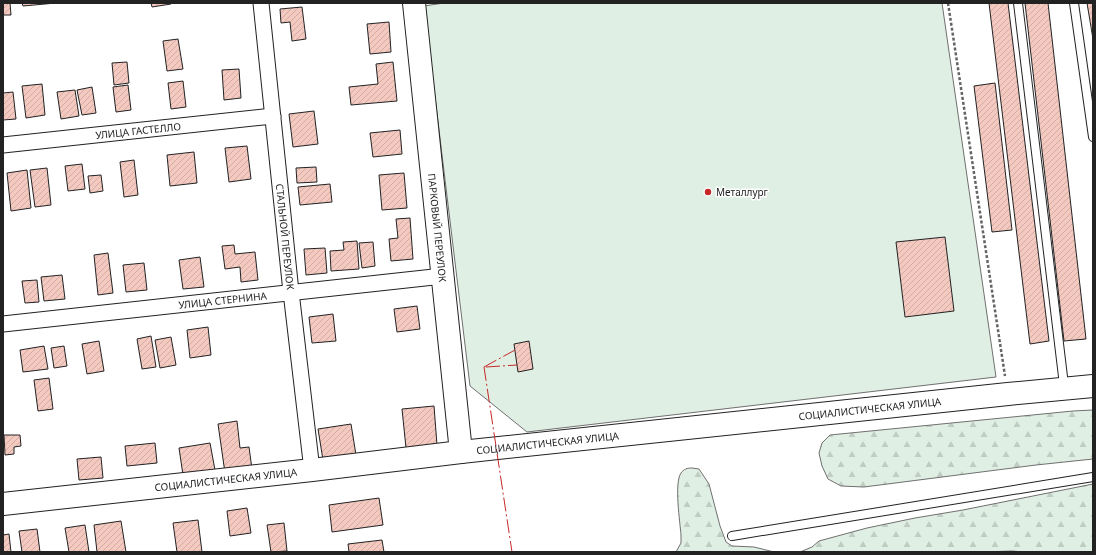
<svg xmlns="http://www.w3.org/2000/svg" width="1096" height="555" font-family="'Noto Sans',sans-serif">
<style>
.forest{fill:url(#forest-firs);stroke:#6f6f6f}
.park{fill:#e0efe3;stroke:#6f6f6f}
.building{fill:url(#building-hatch);stroke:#222}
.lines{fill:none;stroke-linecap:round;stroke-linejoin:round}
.lane-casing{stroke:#222;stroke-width:10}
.street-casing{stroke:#222;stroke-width:17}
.secondary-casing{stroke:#222;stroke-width:24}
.path{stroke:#646464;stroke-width:2.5;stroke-dasharray:3 2;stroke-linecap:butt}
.lane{stroke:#fff;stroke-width:8}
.street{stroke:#fff;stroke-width:15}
.secondary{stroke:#fff;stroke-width:22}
.power{stroke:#c62828;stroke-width:1;stroke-dasharray:14 3 2 3;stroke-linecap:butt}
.poi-dot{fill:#c62828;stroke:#fff;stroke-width:1.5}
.labels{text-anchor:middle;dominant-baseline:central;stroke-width:3;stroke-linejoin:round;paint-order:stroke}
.street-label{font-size:10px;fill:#222;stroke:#fff}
.poi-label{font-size:10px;fill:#222;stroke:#fff;text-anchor:start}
</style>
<defs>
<pattern id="forest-firs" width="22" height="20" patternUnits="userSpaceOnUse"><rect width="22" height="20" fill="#e0efe3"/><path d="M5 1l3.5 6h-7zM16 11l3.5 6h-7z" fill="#c0cdc2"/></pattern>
<pattern id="building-hatch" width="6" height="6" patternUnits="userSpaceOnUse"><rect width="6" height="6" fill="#f3c9c0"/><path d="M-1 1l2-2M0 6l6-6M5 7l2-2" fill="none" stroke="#d0aca5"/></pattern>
</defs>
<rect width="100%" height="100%" fill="#fff"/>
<g class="forest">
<path d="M 1093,410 L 1093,459 L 1036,465 L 864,487 L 841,486 L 828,479 L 822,466 L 819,453 L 822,443 L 830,435 L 1073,411 Z"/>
<path d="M 692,468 L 699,469 L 709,484 L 720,526 L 726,542 L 732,546 L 754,547 L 774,552 L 676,552 L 681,543 L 681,535 C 680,522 674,483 681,473 C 684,469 687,468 692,468 Z"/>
<path d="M 1093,484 L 1093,552 L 1023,552 L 1012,551 L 983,552 L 800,552 L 812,547 L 819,541 L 867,528 L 915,518 L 963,510 Z"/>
</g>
<path class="park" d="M 444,3 L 942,3 L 996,377 L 527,432 L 470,386 L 424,6 Z"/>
<g class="building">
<path d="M 3,3 L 10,3 L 11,15 L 3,15 Z"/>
<path d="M 22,3 L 56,3 L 23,6 Z"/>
<path d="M 151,3 L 171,3 L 171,4 L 152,7 Z"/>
<path d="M 989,3 L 1008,3 L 1049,341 L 1030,344 Z"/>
<path d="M 1025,3 L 1048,3 L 1086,339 L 1064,341 Z"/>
<path d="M 1087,3 L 1093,3 L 1093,39 Z"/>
<path d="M 302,7 L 306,39 L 292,41 L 290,22 L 281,23 L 280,9 Z"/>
<path d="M 389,22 L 391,52 L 370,54 L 367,24 Z"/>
<path d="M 178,39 L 183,69 L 167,71 L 163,41 Z"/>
<path d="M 127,62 L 129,83 L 114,85 L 112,63 Z"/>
<path d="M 393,62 L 397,101 L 351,105 L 349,87 L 378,84 L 376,64 Z"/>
<path d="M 239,69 L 241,98 L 224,100 L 222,70 Z"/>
<path d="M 183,81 L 186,107 L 171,109 L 168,83 Z"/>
<path d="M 995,83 L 1012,230 L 992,232 L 974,86 Z"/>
<path d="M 42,84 L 45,115 L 26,118 L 22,86 Z"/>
<path d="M 128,85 L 131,110 L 116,112 L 113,87 Z"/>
<path d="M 92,87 L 96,113 L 82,115 L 77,90 Z"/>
<path d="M 75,90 L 79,116 L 61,119 L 57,92 Z"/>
<path d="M 13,92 L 16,119 L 3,120 L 3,93 Z"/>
<path d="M 314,111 L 318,144 L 293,147 L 289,114 Z"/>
<path d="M 400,130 L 402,154 L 373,157 L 370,133 Z"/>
<path d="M 247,146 L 251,179 L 229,182 L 225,148 Z"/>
<path d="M 194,152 L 197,183 L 170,186 L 167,155 Z"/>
<path d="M 134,160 L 138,195 L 124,197 L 120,162 Z"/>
<path d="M 82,164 L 85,189 L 68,191 L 65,166 Z"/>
<path d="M 316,167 L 317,182 L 297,183 L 296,168 Z"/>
<path d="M 47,168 L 51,205 L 35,207 L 30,170 Z"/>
<path d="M 27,170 L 31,208 L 11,211 L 7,173 Z"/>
<path d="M 404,173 L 407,208 L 382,210 L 379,175 Z"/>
<path d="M 101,175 L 103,191 L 90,193 L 88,176 Z"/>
<path d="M 330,184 L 332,202 L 300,205 L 298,187 Z"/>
<path d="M 410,218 L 413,259 L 391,261 L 389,239 L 398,238 L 396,219 Z"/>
<path d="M 945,237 L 954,311 L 905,317 L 896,242 Z"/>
<path d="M 357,241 L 359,269 L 331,271 L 330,251 L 344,250 L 343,242 Z"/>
<path d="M 373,242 L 375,266 L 362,268 L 359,243 Z"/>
<path d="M 234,245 L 235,254 L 255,252 L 258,280 L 241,282 L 240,267 L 225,269 L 222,246 Z"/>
<path d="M 325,248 L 327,273 L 306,275 L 304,249 Z"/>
<path d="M 108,253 L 113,293 L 98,295 L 94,255 Z"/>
<path d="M 200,257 L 204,287 L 183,289 L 179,260 Z"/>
<path d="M 144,263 L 147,290 L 126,292 L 123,265 Z"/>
<path d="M 62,275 L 65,299 L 44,301 L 41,277 Z"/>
<path d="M 37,280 L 39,302 L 25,303 L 22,281 Z"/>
<path d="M 417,306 L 420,329 L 397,332 L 394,309 Z"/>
<path d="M 333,314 L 336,341 L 312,343 L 309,317 Z"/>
<path d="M 208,327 L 211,355 L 190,358 L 187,330 Z"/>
<path d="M 151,336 L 156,367 L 142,369 L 137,339 Z"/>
<path d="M 171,337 L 176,365 L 160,368 L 155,340 Z"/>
<path d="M 99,341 L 104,371 L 87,374 L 82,344 Z"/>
<path d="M 529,341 L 533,369 L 518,372 L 514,344 Z"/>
<path d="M 44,346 L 48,369 L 23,372 L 20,350 Z"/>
<path d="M 64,346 L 67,366 L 54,368 L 51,348 Z"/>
<path d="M 49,378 L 53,409 L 38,411 L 34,380 Z"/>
<path d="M 434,406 L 437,445 L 406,448 L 402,409 Z"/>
<path d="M 237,421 L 240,448 L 249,447 L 252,469 L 225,473 L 218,424 Z"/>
<path d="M 351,424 L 356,455 L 323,460 L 318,429 Z"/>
<path d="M 4,435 L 20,435 L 21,446 L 14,447 L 14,454 L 5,455 Z"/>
<path d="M 155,443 L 157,463 L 127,466 L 125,446 Z"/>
<path d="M 210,443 L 215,470 L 183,475 L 179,448 Z"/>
<path d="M 101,457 L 103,478 L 79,480 L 77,459 Z"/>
<path d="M 379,498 L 383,525 L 332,532 L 329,505 Z"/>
<path d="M 247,508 L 251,533 L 230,536 L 227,511 Z"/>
<path d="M 198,520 L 202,552 L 177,552 L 173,523 Z"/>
<path d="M 121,521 L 126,552 L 97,552 L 94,525 Z"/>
<path d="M 284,523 L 287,551 L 271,552 L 267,525 Z"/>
<path d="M 85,525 L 89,552 L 69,552 L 65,528 Z"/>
<path d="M 37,529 L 40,552 L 22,552 L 19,531 Z"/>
<path d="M 9,534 L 11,552 L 3,552 L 3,535 Z"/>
<path d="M 382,540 L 384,552 L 349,552 L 348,544 Z"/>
</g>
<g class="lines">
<g class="lane-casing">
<g id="lane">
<path d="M 1018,3 L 1064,385"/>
<path d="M 1074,3 L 1093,137"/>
<path d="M 732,536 L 1093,477"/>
</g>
</g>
<g class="street-casing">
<g id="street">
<path id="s1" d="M 261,3 L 291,292 L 312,470"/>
<path id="s2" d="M 3,145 L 273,116"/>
<path id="s3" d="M 3,324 L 443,276"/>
</g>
</g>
<g class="secondary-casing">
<g id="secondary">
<path id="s4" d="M 414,3 L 461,452"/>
<path id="s5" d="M 3,504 L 312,470 L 461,452 L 1008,394 L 1093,386"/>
</g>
</g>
<path class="path" d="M 948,3 L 1005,376"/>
<use href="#lane" class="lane"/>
<use href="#street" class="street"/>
<use href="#secondary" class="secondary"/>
<g class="power">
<path d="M 484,367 L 512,552"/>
<path d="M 484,367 L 515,350"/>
<path d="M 486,367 L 517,365"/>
</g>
</g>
<circle class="poi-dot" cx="708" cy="192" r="4"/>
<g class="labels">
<g class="street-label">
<text stroke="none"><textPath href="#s2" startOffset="136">УЛИЦА ГАСТЕЛЛО</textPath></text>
<text stroke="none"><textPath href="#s4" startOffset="226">ПАРКОВЫЙ ПЕРЕУЛОК</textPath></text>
<text stroke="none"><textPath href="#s1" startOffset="235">СТАЛЬНОЙ ПЕРЕУЛОК</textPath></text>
<text stroke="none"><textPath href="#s3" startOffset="221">УЛИЦА СТЕРНИНА</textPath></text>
<text stroke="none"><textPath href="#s5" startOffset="872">СОЦИАЛИСТИЧЕСКАЯ УЛИЦА</textPath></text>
<text stroke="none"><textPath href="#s5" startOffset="548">СОЦИАЛИСТИЧЕСКАЯ УЛИЦА</textPath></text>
<text stroke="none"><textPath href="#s5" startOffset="224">СОЦИАЛИСТИЧЕСКАЯ УЛИЦА</textPath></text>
</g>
<g class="poi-label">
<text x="716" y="192">Металлург</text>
</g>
</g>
<rect width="1096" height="555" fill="none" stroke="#222222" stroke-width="8"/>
</svg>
